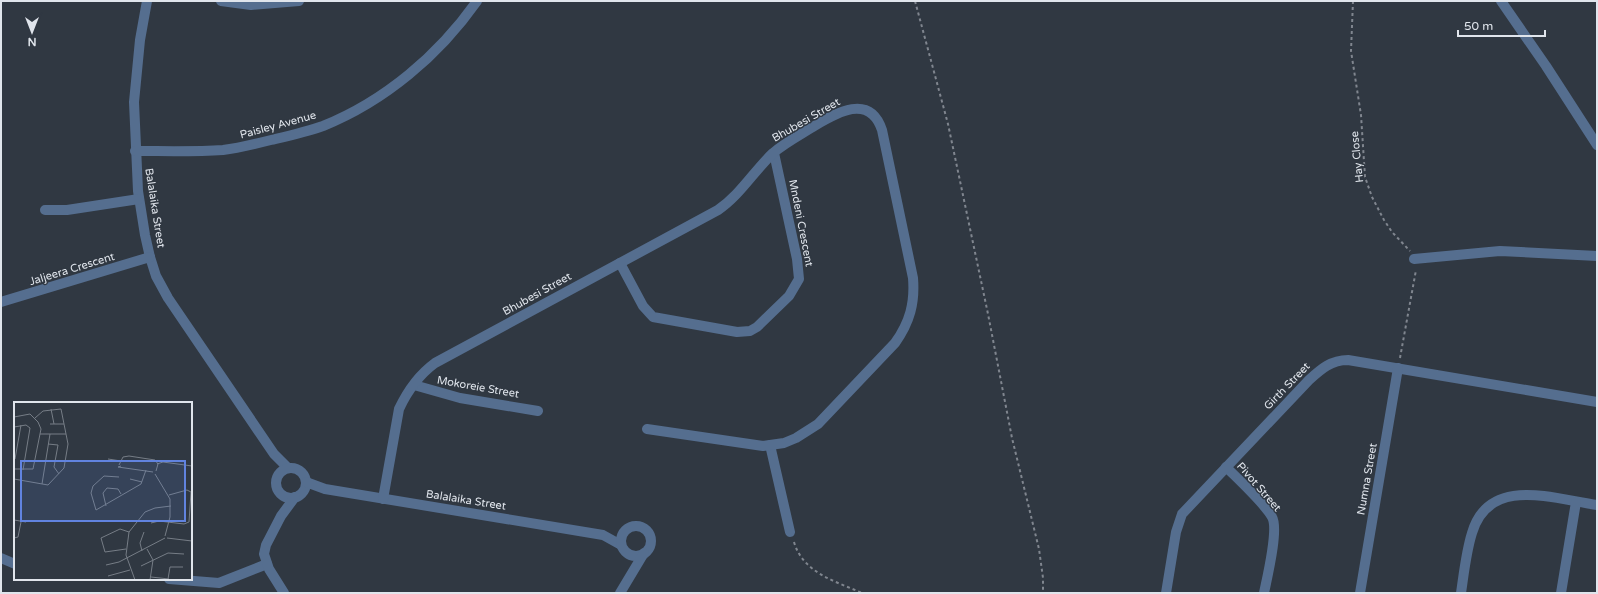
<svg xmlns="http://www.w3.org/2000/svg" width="1598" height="594" font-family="'Varela Round',sans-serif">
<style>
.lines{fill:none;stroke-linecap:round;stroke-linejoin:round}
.path{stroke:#80868f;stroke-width:2;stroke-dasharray:3 3;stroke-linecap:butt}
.minor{stroke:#556e8f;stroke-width:10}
.labels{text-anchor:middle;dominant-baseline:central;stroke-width:3;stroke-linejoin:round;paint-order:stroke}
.street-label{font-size:11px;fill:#e0e5ec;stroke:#303842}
.inset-road{fill:none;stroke:#767d86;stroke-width:1}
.view{fill:#6183df;fill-opacity:0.15;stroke:#6183df;stroke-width:2}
.inset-edge{fill:none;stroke:#e0e5ec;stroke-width:2}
</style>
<rect width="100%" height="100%" fill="#303842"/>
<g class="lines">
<g class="path">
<path d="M 915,1 L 948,124 L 988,314 L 1012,438 L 1039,549 L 1043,578 L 1043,593"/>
<path d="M 1353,1 L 1351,51 L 1361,115 L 1365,177 L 1372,197 L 1384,220 L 1392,232 L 1410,251"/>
<path d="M 1400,358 L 1416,270"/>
<path d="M 794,542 C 803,573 835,581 862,593"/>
</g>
<g class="minor">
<path d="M 147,1 L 140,40 L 134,102 L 138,191 L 145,235 L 150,257 L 156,276 L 168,298 L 274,454 L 288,468"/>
<path d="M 221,1 L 251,5 L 299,1"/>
<path d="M 1501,1 L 1546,66 L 1597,145"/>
<path d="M 135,151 C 164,151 194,152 223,150 C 239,148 255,144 271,140 C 288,136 306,132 323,126 C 385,101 439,55 477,1"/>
<path d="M 45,210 L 67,210 L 139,199"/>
<path d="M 1414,259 L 1500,251 L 1597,256"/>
<path d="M 620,263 L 643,306 L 653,317 L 737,332 L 750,331 L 757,327 L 789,296 L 799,279 L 797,259 L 774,153"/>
<path d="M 1,302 L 150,257"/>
<path d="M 414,385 L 460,398 L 538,411"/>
<path d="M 770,445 L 790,532"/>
<path d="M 1226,467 C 1238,479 1265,504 1272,517 C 1279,529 1267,578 1264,593"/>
<circle cx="291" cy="483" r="15"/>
<path d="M 306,482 L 325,489 L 603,535 L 621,545"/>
<path d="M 383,499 L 399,409 C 407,392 420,374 435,363 L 718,210 C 740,195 754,171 773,153 C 785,143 798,136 811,128 C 833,115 869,91 882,130 L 913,278 C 915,303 910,322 895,343 L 818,424 L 796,438 L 784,443 L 763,446 L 647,429"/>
<circle cx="636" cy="541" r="15"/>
<path d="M 1,558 L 15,564"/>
<path d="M 169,579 L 219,583 L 267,564"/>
<path d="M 284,593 L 269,569 L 264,554 L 266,545 L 281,516 L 295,497"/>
<path d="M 620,593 L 644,553"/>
<path d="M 1166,593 L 1176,532 L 1182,514 L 1309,380 C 1321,369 1331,360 1348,360 L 1597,402"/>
<path d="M 1360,593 L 1398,368"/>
<path d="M 1461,593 C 1464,573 1466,552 1472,533 C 1489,475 1554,499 1597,505"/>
<path d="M 1561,593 L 1576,502"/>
</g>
</g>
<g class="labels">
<g class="street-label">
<text transform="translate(806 120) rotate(-30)">Bhubesi Street</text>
<text transform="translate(278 125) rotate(-15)">Paisley Avenue</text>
<text transform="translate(1357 157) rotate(-96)">Hay Close</text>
<text transform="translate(155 208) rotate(81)">Balalaika Street</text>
<text transform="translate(801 223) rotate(79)">Mndeni Crescent</text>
<text transform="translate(72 269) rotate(-17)">Jaljeera Crescent</text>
<text transform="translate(537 294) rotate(-29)">Bhubesi Street</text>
<text transform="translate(1287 386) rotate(-46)">Girth Street</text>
<text transform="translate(478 387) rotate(10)">Mokoreie Street</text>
<text transform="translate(1367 479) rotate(-80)">Numna Street</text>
<text transform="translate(1259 487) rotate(49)">Pivot Street</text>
<text transform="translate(466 500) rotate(9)">Balalaika Street</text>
</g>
</g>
<g transform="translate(14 402)">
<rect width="178" height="178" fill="#303842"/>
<path class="inset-road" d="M 37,7 L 40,22M 0,15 L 16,12 L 24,20 L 27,27 L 19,67 L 0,67M 36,22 L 50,22M 0,25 L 12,23 L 16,26 L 9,68M 26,32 L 52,32M 34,42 L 44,43 L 40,65 L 45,72M 1,57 L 7,23M 94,57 L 107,59M 143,62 L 149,60 L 178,64M 105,63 L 109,55 L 115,54 L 141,58 L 144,62 L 142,69M 107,64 L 104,65 L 139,70M 141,72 L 156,97 L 156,115 L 151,134M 105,75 L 90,74 L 79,84 L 77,91 L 82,108 L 127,82 L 132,68M 0,77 L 34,83 L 50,66 L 54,42 L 47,7 L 29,9 L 21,16M 116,77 L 128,80M 28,82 L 36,32M 92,104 L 89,91 L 93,86 L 104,87 L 107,92M 0,118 L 12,120M 137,121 L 145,119 L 170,122 L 175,120 L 177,90 L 173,88 L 155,93M 0,136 L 4,135 L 7,120M 153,136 L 178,139M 112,147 L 91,150 L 87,136 L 106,127 L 115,130M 133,147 L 139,158 L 136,178M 128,149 L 126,141 L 130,130M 92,163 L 105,160 L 151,136M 127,164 L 154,151 L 170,152M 94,174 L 116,168M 137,175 L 155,177M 154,177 L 156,165 L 169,165M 121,178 L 112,153 L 115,130 L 131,110 L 141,106 L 157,104"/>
<path class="view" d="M 7,59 L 171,59 L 171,119 L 7,119 Z"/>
<rect width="178" height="178" class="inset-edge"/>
</g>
<rect width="1598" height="594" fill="none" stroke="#e0e5ec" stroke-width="4"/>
<g transform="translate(32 32) rotate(180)" stroke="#303842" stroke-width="3" paint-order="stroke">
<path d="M0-3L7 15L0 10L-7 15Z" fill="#e0e5ec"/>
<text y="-6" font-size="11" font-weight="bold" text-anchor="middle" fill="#e0e5ec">N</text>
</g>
<path d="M1458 30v6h87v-6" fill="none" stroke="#e0e5ec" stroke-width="2"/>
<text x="1464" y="30" font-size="12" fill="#e0e5ec" stroke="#303842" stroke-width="3" paint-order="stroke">50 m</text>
</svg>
